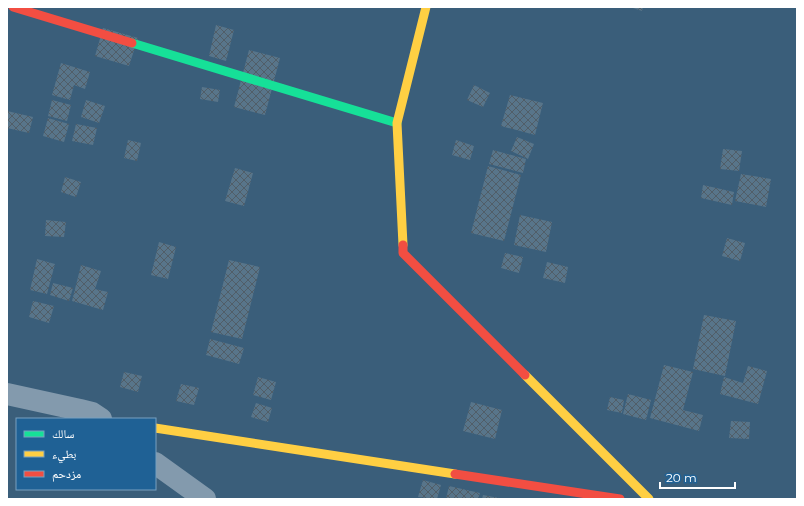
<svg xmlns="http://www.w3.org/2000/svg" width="804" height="506" font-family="Montserrat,'Noto Naskh Arabic',sans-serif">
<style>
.building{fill:url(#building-cross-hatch)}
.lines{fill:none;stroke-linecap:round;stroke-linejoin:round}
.street{stroke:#839aad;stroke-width:22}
.fast{stroke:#16e098;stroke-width:9}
.slow{stroke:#ffcf43;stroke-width:9}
.jam{stroke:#f24e42;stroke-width:9}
</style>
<defs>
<pattern id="building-cross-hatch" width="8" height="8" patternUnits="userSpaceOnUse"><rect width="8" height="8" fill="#58758a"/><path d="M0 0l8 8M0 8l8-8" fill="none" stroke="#515e68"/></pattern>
</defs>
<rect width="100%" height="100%" fill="#3a5e7a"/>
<g class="building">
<path d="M 630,7 L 643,7 L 642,11 Z"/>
<path d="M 216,25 L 234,30 L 226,61 L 209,56 Z"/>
<path d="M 103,28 L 138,38 L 129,66 L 95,56 Z"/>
<path d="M 249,50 L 280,58 L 265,115 L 234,107 Z"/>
<path d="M 61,63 L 90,72 L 85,89 L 74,85 L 70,100 L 52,95 Z"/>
<path d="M 474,85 L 490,93 L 483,107 L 467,100 Z"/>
<path d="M 202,87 L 220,90 L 218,102 L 200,99 Z"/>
<path d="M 510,95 L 543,103 L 535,135 L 501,126 Z"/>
<path d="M 52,100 L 71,105 L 67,121 L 48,116 Z"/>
<path d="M 86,100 L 105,106 L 99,123 L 81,117 Z"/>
<path d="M 7,111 L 33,117 L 29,133 L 7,128 Z"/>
<path d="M 48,118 L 69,124 L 64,142 L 43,136 Z"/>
<path d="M 76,124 L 97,128 L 93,145 L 72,141 Z"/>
<path d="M 517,137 L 534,144 L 528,159 L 511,151 Z"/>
<path d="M 128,140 L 141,143 L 137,161 L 124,158 Z"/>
<path d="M 456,140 L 474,146 L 470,160 L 452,155 Z"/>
<path d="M 723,149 L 742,151 L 739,171 L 720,169 Z"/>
<path d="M 493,150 L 526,159 L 523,173 L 489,164 Z"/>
<path d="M 488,166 L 521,175 L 504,241 L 471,233 Z"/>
<path d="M 235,168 L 253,173 L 244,206 L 225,201 Z"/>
<path d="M 741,174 L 771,179 L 766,207 L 735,201 Z"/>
<path d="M 65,177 L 81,182 L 76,197 L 61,192 Z"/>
<path d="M 703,185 L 734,192 L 732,205 L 701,198 Z"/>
<path d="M 520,215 L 552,222 L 546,252 L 514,245 Z"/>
<path d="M 46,220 L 66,222 L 64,237 L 45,236 Z"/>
<path d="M 727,238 L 745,243 L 740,261 L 722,256 Z"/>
<path d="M 159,242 L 176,247 L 168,279 L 151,275 Z"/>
<path d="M 505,253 L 523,257 L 519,273 L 501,268 Z"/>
<path d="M 37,259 L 55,264 L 47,294 L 30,290 Z"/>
<path d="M 229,260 L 260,267 L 242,339 L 211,332 Z"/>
<path d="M 547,262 L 568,267 L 565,283 L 543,278 Z"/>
<path d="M 81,265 L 101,271 L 95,289 L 108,292 L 103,310 L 72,301 Z"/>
<path d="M 53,283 L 73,288 L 69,301 L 50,295 Z"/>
<path d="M 33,301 L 54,306 L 49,323 L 29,317 Z"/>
<path d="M 704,315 L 736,321 L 725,376 L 693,369 Z"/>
<path d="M 210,339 L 244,348 L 239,364 L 206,355 Z"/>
<path d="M 664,365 L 693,372 L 683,410 L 703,415 L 699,431 L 650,418 Z"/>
<path d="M 748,366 L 767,371 L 758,404 L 720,394 L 724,377 L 743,383 Z"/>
<path d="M 124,372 L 142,376 L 138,392 L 120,387 Z"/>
<path d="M 258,377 L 276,382 L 271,400 L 253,395 Z"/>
<path d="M 181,384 L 199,388 L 194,405 L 176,401 Z"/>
<path d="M 628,394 L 651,400 L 646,420 L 623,414 Z"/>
<path d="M 610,397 L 624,400 L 622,413 L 607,410 Z"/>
<path d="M 471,402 L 502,410 L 495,439 L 463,431 Z"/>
<path d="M 256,403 L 272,408 L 268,422 L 251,417 Z"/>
<path d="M 731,421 L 750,422 L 749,439 L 729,438 Z"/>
<path d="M 423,480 L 441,485 L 437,499 L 418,497 Z"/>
<path d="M 449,486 L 480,493 L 478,499 L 446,499 Z"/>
<path d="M 483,495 L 499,498 L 499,499 L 482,499 Z"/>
</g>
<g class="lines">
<g class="street">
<path d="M 7,394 L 80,410 L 92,413 L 101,419"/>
<path d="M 155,463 L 205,499"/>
</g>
<path class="fast" d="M 132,43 L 397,123"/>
<g class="slow">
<path d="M 403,245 L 397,123 L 426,7"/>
<path d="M 525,375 L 649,499"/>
<path d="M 155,428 L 455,474"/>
</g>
<g class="jam">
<path d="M 13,7 L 132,43"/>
<path d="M 403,245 L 403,253 L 525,375"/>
<path d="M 455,474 L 620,499"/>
</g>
</g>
<rect width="804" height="506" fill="none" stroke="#ffffff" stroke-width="16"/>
<rect x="16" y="418" width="140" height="72" fill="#1f6195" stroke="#79a0bf"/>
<rect x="24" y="431" width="20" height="6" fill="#16e098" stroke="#79a0bf"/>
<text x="52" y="438" font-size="12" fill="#ffffff">سالك</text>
<rect x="24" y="451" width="20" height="6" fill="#ffcf43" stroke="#79a0bf"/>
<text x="52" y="458" font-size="12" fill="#ffffff">بطيء</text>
<rect x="24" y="471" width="20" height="6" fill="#f24e42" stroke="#79a0bf"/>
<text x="52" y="478" font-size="12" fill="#ffffff">مزدحم</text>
<path d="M660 482v6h75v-6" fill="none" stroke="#ffffff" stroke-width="2"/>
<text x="666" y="482" font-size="12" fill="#ffffff" stroke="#1f6195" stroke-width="3" paint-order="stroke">20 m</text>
</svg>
